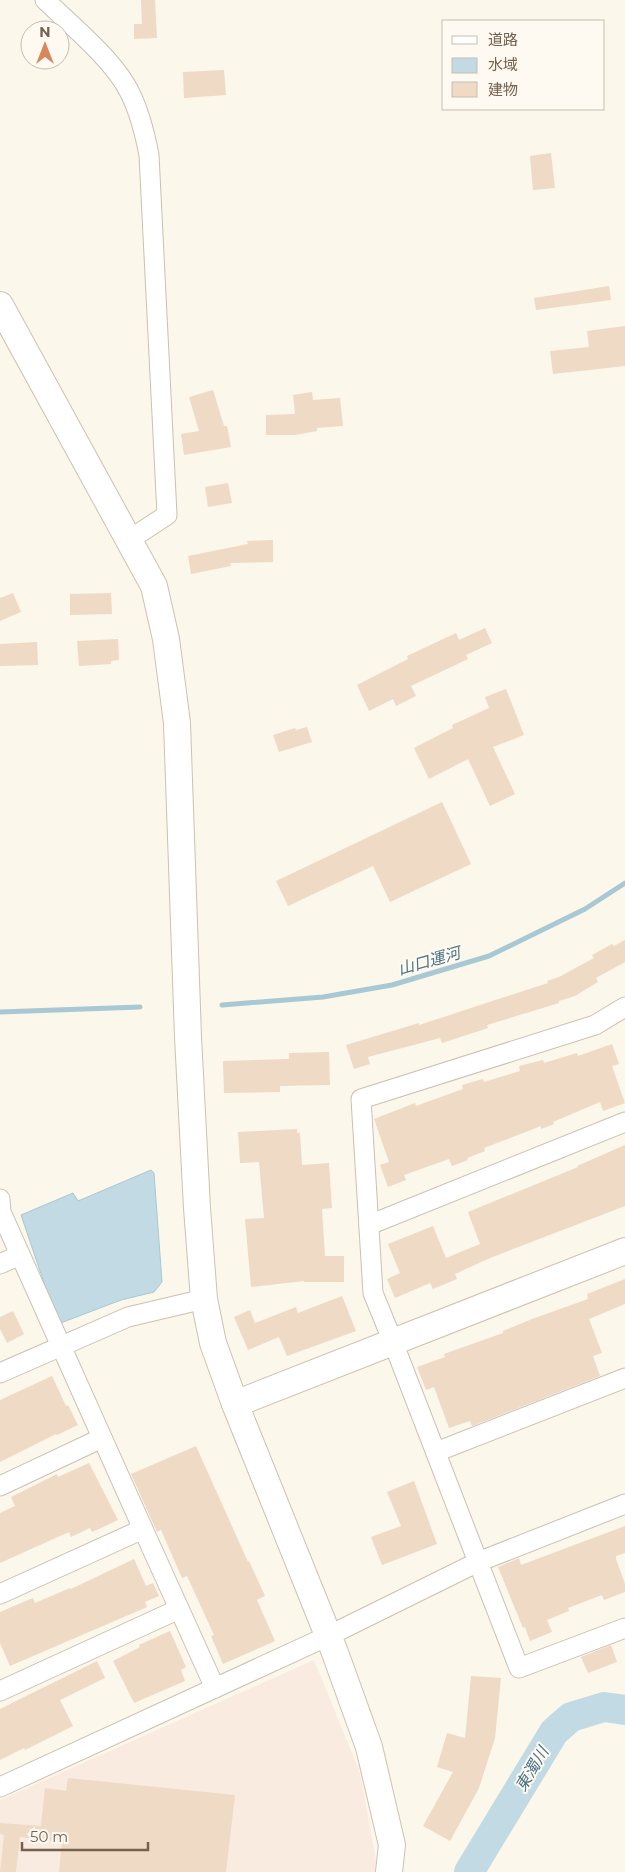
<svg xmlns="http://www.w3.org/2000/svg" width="625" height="1872" font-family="Montserrat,'Noto Sans JP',sans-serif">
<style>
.commercial{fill:#faebe0}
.water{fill:#c1dae3;stroke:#a8c8d4}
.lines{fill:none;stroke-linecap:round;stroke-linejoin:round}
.stream{stroke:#a8c8d4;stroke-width:5}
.river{stroke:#c1dae3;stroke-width:30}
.building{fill:#eedac5}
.street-casing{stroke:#ccc0b1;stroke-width:21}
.secondary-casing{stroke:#cec1af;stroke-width:28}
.street{stroke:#fff;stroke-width:19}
.secondary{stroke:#fff;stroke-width:26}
.labels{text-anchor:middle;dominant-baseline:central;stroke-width:4;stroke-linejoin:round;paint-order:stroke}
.water-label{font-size:16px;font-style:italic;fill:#4c7485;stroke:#fefaf1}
</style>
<rect width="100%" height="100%" fill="#fbf7eb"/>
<path class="commercial" d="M 314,1660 L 360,1773 L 376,1860 L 375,1872 L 0,1872 L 0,1800 Z"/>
<path class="water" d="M 151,1170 L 154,1173 L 162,1282 L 154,1292 L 121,1300 L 58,1324 L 21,1215 L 73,1193 L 78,1201 Z"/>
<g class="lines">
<g class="stream">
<path d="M 222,1005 L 323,997 L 392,985 L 489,956 L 585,909 L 625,883"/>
<path d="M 0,1012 L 140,1007"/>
</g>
<path class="river" d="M 469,1872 L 554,1732 L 571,1717 L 604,1707 L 625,1710"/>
</g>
<g class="building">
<path d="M 141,0 L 155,0 L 157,38 L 134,39 L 134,24 L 142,24 Z"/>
<path d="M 224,70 L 226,95 L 184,98 L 183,72 Z"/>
<path d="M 551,153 L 555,188 L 533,190 L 530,156 Z"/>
<path d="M 609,286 L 611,300 L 536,310 L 534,298 Z"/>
<path d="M 625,326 L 625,366 L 553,374 L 550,351 L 589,347 L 587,331 Z"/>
<path d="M 213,390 L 224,426 L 227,426 L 231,447 L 184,455 L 181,434 L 199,431 L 189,397 Z"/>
<path d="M 312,392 L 313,400 L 340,398 L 343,426 L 317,428 L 317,431 L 295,435 L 266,435 L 266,415 L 295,414 L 293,395 Z"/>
<path d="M 228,483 L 232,503 L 208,507 L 205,487 Z"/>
<path d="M 273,540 L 273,562 L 230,563 L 231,566 L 191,574 L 188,556 L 248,544 L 247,541 Z"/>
<path d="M 13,593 L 21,612 L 0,621 L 0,598 Z"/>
<path d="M 111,593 L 112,614 L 70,615 L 70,594 Z"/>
<path d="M 485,628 L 492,643 L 466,655 L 468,659 L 411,686 L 416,696 L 396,706 L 393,699 L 369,711 L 357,685 L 408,659 L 407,656 L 456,633 L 459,640 Z"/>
<path d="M 118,639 L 119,660 L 111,661 L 111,664 L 79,666 L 77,641 Z"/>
<path d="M 37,642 L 38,665 L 0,666 L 0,644 Z"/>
<path d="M 506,689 L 524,735 L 493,747 L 515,794 L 490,806 L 468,759 L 429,779 L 414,748 L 453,728 L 452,725 L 489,708 L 485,697 Z"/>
<path d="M 307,727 L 312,742 L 279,752 L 273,735 L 295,728 L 296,730 Z"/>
<path d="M 442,802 L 471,864 L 390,902 L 373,866 L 288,906 L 276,881 Z"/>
<path d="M 625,940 L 625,962 L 596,978 L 598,982 L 575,996 L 559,1001 L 559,1003 L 487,1025 L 488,1028 L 442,1043 L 440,1038 L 368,1057 L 370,1064 L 354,1069 L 346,1045 L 419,1023 L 419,1025 L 548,983 L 547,981 L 559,977 L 594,958 L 592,955 L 612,944 L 614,946 Z"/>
<path d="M 612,1044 L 619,1064 L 612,1066 L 625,1103 L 603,1111 L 600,1102 L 553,1122 L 554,1124 L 541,1129 L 541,1126 L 484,1148 L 485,1151 L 467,1158 L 468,1160 L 452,1166 L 449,1159 L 404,1175 L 406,1180 L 388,1187 L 380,1165 L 389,1162 L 374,1119 L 415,1103 L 416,1106 L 463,1089 L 462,1085 L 483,1079 L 484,1082 L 520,1071 L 519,1066 L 543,1060 L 544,1063 L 577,1053 L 578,1056 Z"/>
<path d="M 329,1052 L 330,1085 L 280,1086 L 280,1092 L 224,1093 L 223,1061 L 289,1059 L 289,1053 Z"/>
<path d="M 297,1129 L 297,1133 L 300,1133 L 302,1165 L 329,1163 L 332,1208 L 322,1209 L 325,1256 L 344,1256 L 344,1282 L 304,1282 L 304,1281 L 251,1287 L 245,1219 L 264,1218 L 259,1162 L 240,1163 L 238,1132 Z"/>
<path d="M 625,1145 L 625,1206 L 490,1258 L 455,1274 L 457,1279 L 433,1289 L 430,1283 L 395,1298 L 387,1279 L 400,1273 L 388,1244 L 433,1226 L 446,1258 L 480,1244 L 468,1212 L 578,1167 L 577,1166 Z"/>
<path d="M 625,1279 L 625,1304 L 589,1319 L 602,1353 L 593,1356 L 600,1376 L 472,1426 L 470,1421 L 449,1428 L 434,1387 L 426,1390 L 417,1367 L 445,1357 L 444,1354 L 503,1333 L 503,1331 L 532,1319 L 588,1299 L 587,1294 Z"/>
<path d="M 342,1296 L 356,1331 L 287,1356 L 279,1337 L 248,1350 L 234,1317 L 250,1310 L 255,1323 L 296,1307 L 298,1313 Z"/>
<path d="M 13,1311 L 24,1334 L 7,1343 L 0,1329 L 0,1317 Z"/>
<path d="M 52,1376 L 66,1406 L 68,1405 L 78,1425 L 57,1435 L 56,1434 L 0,1462 L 0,1400 Z"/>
<path d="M 196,1446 L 248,1562 L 249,1561 L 265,1596 L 257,1600 L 275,1641 L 223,1664 L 211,1636 L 214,1635 L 187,1576 L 182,1578 L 161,1530 L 157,1532 L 131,1474 Z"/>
<path d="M 89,1463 L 118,1520 L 92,1532 L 90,1528 L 71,1537 L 69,1532 L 0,1563 L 0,1513 L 15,1506 L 11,1497 L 57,1474 L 58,1477 Z"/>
<path d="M 414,1481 L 437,1544 L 382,1565 L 371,1537 L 401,1526 L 387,1492 Z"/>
<path d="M 625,1526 L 625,1553 L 616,1556 L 616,1559 L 625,1584 L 625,1592 L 604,1600 L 602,1595 L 568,1608 L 569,1611 L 547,1620 L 552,1632 L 530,1641 L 525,1627 L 523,1628 L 498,1567 L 519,1558 L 521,1565 Z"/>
<path d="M 134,1559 L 146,1586 L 153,1583 L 159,1596 L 145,1602 L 147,1607 L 10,1666 L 0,1643 L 0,1612 L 33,1598 L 35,1603 L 70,1588 L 71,1589 Z"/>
<path d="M 170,1631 L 186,1667 L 181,1670 L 185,1681 L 134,1703 L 113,1661 L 140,1647 L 139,1645 Z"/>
<path d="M 611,1645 L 617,1662 L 588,1673 L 581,1657 Z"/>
<path d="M 97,1661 L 105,1678 L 60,1700 L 73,1726 L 25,1750 L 24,1748 L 0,1760 L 0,1709 Z"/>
<path d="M 471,1676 L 501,1678 L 495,1738 L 479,1788 L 450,1841 L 423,1826 L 453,1772 L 437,1767 L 447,1733 L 465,1738 Z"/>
<path d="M 68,1778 L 235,1795 L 226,1872 L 59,1872 L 62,1842 L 20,1837 L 16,1872 L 0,1872 L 4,1835 L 0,1834 L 0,1823 L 41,1826 L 45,1788 L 66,1791 Z"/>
</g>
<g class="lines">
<g class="street-casing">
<g id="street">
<path d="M 45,0 C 71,25 115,61 130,93 C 140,113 145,134 149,155 L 167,515 L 129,540"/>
<path d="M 625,1007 L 595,1025 L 361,1099 L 373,1293 L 393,1342 L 519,1668 L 625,1628"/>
<path d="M 0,1199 L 1,1212 L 143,1529 L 0,1594"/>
<path d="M 369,1225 L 625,1122"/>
<path d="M 0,1264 L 20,1255"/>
<path d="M 0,1373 L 128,1317 L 204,1299"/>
<path d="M 436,1452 L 625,1378"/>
<path d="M 0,1486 L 102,1438"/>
<path d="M 143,1529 L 215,1688"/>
<path d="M 0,1691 L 179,1609"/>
<path d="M 0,1787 L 328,1636 L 478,1562 L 625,1504"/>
</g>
</g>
<g class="secondary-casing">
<g id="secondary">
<path d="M 0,305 L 154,586 L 166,639 L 177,723 L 188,1037 L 197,1208 L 204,1299 L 213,1343 L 235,1404 L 334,1650 L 369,1747 L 392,1845 L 389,1872"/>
<path d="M 235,1404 L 625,1251"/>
</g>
</g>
<use href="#street" class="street"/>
<use href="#secondary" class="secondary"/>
</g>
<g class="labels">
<g class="water-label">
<text transform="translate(429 961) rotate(-16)">山口運河</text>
<text transform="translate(532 1769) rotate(-59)">東濁川</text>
</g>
</g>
<rect x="442" y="20" width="162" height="90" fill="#fefaf1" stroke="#c7bdb1"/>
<rect x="452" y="36" width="25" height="8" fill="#ffffff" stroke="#c7bdb1"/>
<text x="488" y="45" font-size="15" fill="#746150">道路</text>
<rect x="452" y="58" width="25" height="15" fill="#c1dae3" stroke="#c7bdb1"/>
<text x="488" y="70" font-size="15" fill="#746150">水域</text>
<rect x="452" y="82" width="25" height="15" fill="#eedac5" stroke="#c7bdb1"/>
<text x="488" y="95" font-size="15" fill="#746150">建物</text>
<g transform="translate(45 45)"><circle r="24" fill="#fefaf1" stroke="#c7bdb1"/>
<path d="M0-4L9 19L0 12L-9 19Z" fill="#d8875d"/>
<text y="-8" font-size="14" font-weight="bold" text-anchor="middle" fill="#746150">N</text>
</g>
<path d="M22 1842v8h126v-8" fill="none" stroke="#746150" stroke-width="2.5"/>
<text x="30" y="1842" font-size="15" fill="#746150" stroke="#fefaf1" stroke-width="4" paint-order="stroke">50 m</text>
</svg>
